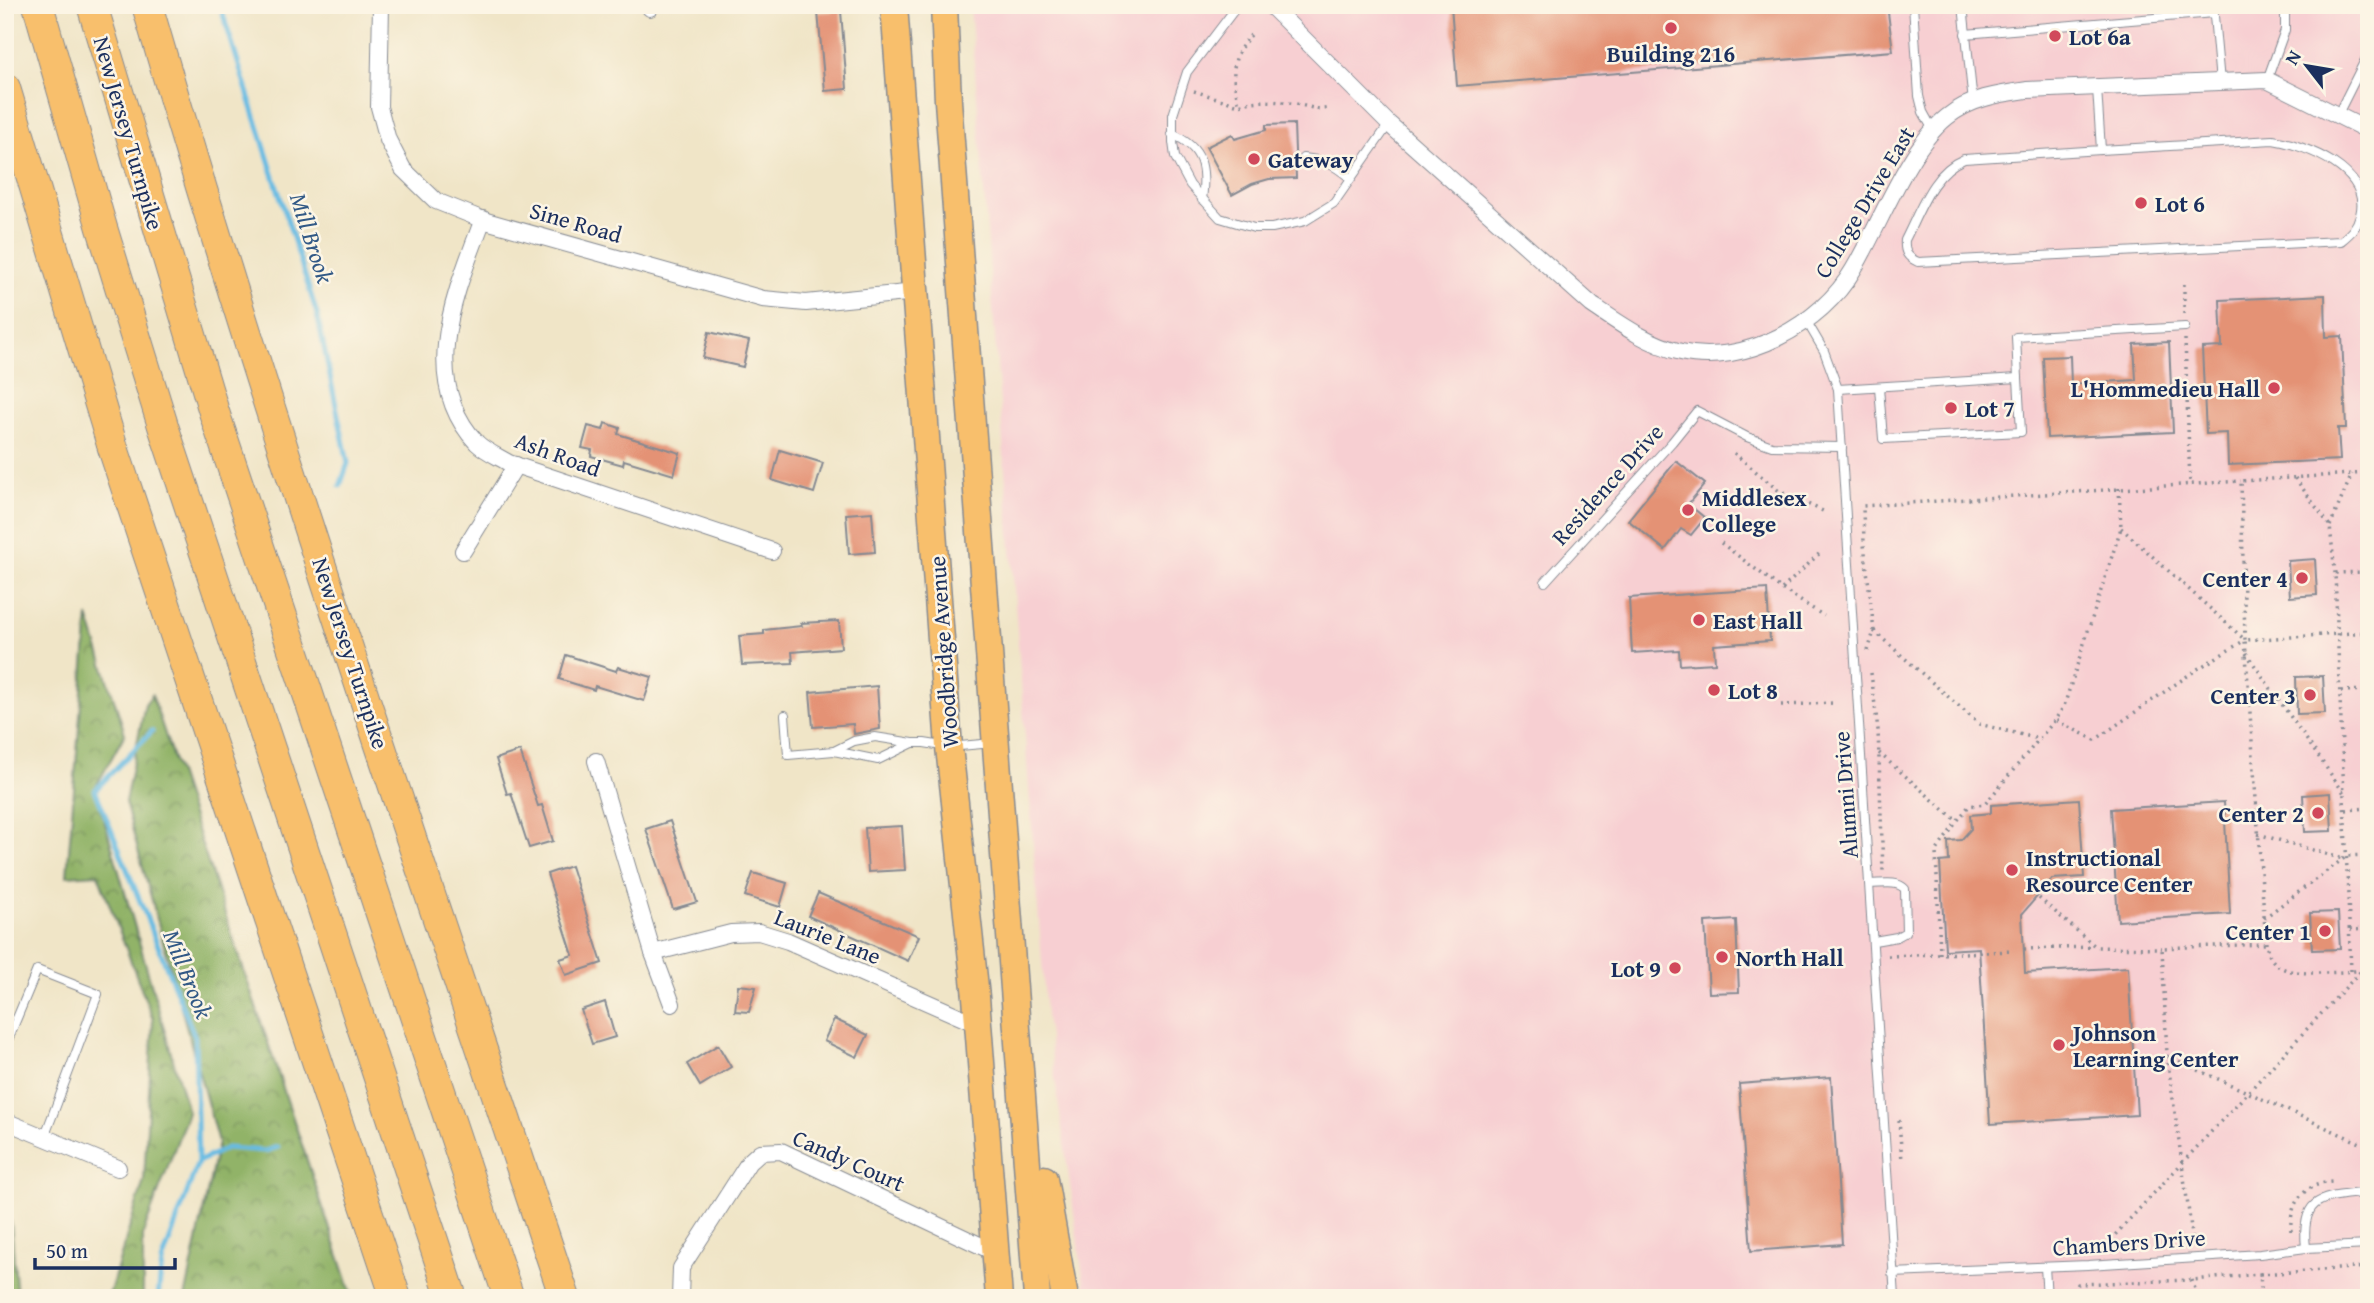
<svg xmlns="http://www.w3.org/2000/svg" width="2374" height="1303" font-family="'Gentium Book Plus',serif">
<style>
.built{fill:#f7cfd2}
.forest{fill:url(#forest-crowns);stroke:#567163;stroke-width:2}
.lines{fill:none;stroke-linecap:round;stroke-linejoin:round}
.stream{stroke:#66bbe3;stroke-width:5}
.building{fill:#e49274}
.lane-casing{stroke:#868a92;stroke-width:10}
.street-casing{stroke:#868a92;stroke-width:18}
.primary-casing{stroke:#868a92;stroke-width:29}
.highway-casing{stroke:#868a92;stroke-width:32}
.path{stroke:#868a92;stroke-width:3.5;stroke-dasharray:2 5;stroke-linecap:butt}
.lane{stroke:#fff;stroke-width:8}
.street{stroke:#fff;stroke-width:16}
.primary{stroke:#f8bf6c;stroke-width:26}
.highway{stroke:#f8bf6c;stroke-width:30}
.poi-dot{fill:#d1495b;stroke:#fcf5e5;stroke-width:2.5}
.labels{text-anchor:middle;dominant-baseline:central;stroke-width:5;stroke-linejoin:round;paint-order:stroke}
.poi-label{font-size:23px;font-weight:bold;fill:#1b2f5e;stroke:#fcf5e5;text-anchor:start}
.street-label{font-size:23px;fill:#1b2f5e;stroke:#fcf5e5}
.water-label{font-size:24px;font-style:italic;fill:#325986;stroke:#fcf5e5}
</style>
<defs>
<pattern id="forest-crowns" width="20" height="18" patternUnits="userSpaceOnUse" patternTransform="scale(1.75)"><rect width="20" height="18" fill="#91b368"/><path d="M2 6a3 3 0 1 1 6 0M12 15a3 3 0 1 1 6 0" fill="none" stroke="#769259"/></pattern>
</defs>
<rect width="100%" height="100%" fill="#fcf5e5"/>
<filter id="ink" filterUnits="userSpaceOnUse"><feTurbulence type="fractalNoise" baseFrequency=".0143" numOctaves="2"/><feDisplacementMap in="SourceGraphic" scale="14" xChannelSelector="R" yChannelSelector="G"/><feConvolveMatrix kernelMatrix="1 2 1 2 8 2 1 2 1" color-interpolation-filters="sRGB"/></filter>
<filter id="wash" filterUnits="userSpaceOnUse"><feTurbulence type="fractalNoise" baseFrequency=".00686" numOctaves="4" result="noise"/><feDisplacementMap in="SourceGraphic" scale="28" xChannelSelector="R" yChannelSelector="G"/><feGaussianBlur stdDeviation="1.57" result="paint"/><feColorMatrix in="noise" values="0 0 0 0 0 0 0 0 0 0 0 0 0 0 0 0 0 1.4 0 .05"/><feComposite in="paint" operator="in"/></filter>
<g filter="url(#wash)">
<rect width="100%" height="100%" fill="#f0e5c7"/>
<path class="built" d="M 970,5 L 2369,5 L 2369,1298 L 1086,1298 L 1046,1015 Z"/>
<g class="forest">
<path d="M 88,616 L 125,734 L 95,788 L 188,1112 L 143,1234 L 143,1298 L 108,1298 L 144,1180 L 153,1020 L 98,874 L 67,876 Z"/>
<path d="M 152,695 L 353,1298 L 185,1298 L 218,1142 L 125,802 L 145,704 Z"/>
<path d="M 5,1222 L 11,1222 L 17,1298 L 5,1298 Z"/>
</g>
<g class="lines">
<g class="stream">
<path d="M 220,5 L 317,314 L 348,463 L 340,486"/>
<path d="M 152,731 L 95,790 L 195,1037 L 198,1162 L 162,1262 L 158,1298"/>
<path d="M 198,1162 L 227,1148 L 265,1151 L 278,1147"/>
</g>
</g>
<g id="blocks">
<g class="building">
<path d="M 1451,5 L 1887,5 L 1893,51 L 1457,86 Z"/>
<path d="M 841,11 L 847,89 L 825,91 L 818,12 Z"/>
<path d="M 1294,124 L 1296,178 L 1269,179 L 1252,184 L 1232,195 L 1206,147 L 1232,134 L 1235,139 L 1266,130 L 1266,125 Z"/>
<path d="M 2325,295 L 2326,337 L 2342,336 L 2346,428 L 2338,428 L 2340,460 L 2228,465 L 2227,433 L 2206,434 L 2202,348 L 2222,347 L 2220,300 Z"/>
<path d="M 709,332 L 749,341 L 743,367 L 703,358 Z"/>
<path d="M 2169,342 L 2173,432 L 2047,438 L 2043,357 L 2070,356 L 2071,384 L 2136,380 L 2134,344 Z"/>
<path d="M 605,423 L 620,428 L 618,434 L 680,453 L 674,475 L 624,460 L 623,465 L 591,456 L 592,450 L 582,448 L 588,426 L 603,430 Z"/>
<path d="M 780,450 L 823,463 L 814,493 L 772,480 Z"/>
<path d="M 1676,461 L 1705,484 L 1688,504 L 1705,518 L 1691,535 L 1681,529 L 1665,550 L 1628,520 Z"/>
<path d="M 872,512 L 875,552 L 849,554 L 846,514 Z"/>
<path d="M 2315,559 L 2317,595 L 2290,597 L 2288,561 Z"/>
<path d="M 1767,589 L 1770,641 L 1714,645 L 1715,663 L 1680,665 L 1679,650 L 1632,653 L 1629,598 Z"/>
<path d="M 839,621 L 841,648 L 792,652 L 793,663 L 742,665 L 739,636 L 764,634 L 764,630 L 802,626 L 801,623 Z"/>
<path d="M 566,655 L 616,671 L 618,667 L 652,677 L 644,701 L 595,686 L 594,690 L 559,679 Z"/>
<path d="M 2323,676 L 2325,713 L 2297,714 L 2296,677 Z"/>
<path d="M 877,686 L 880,729 L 854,734 L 853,724 L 813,727 L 810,692 Z"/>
<path d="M 520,751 L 538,806 L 542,805 L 553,841 L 529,848 L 511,793 L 507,794 L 496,759 Z"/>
<path d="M 2330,793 L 2332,831 L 2305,832 L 2303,795 Z"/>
<path d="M 2079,799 L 2084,877 L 2052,879 L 2022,914 L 2025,973 L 2128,967 L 2137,1115 L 1990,1124 L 1979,948 L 1945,950 L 1940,862 L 1949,861 L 1948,841 L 1961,840 L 1971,829 L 1970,815 L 1991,813 L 1991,805 Z"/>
<path d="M 2224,802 L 2230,914 L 2118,921 L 2111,809 Z"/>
<path d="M 670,821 L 697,902 L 673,909 L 646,829 Z"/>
<path d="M 902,826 L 905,870 L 868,872 L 865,828 Z"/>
<path d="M 571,866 L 602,963 L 566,975 L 560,959 L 573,955 L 547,874 Z"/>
<path d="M 753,873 L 787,883 L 780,907 L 745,896 Z"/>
<path d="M 818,893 L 919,936 L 908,961 L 808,916 Z"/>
<path d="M 2338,912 L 2340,949 L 2312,950 L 2310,913 Z"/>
<path d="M 1736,920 L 1739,992 L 1709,993 L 1705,922 Z"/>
<path d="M 738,985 L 756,987 L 749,1012 L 735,1011 Z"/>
<path d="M 605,1002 L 615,1037 L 592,1044 L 581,1010 Z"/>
<path d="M 834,1019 L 868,1035 L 857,1057 L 824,1041 Z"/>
<path d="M 718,1045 L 731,1067 L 700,1086 L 687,1064 Z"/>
<path d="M 1831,1077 L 1842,1244 L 1751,1251 L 1739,1084 Z"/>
</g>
</g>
</g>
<g filter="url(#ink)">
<use href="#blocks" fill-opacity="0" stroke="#868a92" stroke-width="2"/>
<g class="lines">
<g class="lane-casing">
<g id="lane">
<path d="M 1238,5 L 1187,72 L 1173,115 L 1173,142 L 1175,157 L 1190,185 L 1220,218 L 1254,228 L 1272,228 L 1305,221 L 1334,203 L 1389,124"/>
<path d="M 1913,5 L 1919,96 L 1923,112 L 1933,130"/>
<path d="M 1963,5 L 1973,103"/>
<path d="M 2213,5 L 2220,82"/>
<path d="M 1965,34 L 2214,13"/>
<path d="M 2267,80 L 2285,30 L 2285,5"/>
<path d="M 2097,88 L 2101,150 L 1964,159 C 1932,172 1920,211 1905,240 C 1904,252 1907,257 1918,262 L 2341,241 C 2351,233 2357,227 2360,215 C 2372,171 2306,145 2273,140 L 2101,150"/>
<path d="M 2337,116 L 2369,52"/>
<path d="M 1172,134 C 1204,148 1206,169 1202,200"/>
<path d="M 1303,158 C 1325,160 1333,164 1350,178"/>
<path d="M 1807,322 L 1824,351 L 1838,389 L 1895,1298"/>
<path d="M 2018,378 L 2016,337 L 2185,327"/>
<path d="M 1838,389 L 2018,378 L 2021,432 L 1883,439 L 1879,387"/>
<path d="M 1545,582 L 1672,442 L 1697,411 L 1747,437 L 1772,446 L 1842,447"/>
<path d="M 785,715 L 788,755 L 834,751 L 854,741 L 875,737 L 913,743"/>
<path d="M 834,751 L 878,760 L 913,743 L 924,743 L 949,747 L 993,743"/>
<path d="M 1870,884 C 1882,884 1897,880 1905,889 L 1906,932 L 1897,937 L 1874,941"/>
<path d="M 5,1047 L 37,970 L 98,994 L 44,1138"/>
<path d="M 2306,1248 C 2300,1193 2325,1198 2369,1192"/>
<path d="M 2045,1267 L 2047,1298"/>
<path d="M 1892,1273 L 2088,1265 L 2260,1254 L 2306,1248 L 2369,1245"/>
<path d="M 543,1298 L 557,1293"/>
</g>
</g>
<g class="street-casing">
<g id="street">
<path d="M 381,5 L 379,107 L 388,140 L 403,169 L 436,201 L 486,221 L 763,299 L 806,303 L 916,292"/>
<path d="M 649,5 L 650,8"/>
<path d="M 1270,5 L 1389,124 L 1592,305 C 1620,324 1648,344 1681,352 C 1744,367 1822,324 1853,270 C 1880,225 1907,149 1947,117 C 1970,98 1999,94 2027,90 L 2267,80 L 2369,131"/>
<path d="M 483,219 C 457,290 416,378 477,443 C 485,451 499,457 509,463 L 772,551"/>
<path d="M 463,551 L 516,465"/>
<path d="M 596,761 L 653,953 L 672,1004"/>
<path d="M 653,953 L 731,933 L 759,932 L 788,941 L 979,1025"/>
<path d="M 5,1121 L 118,1168"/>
<path d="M 680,1298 L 681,1268 L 749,1162 L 760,1152 L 781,1151 L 996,1253"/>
</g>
</g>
<g class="primary-casing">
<g id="primary">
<path d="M 894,5 L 949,747 L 976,997 L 999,1298"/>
<path d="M 944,5 L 948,101 L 1037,1298"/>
<path d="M 1044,1179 L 1065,1298"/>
</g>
</g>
<g class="highway-casing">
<g id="highway">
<path d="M 38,5 L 102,228 L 164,429 L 452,1298"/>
<path d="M 92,5 L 214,412 L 509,1298"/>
<path d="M 147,5 C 273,440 422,868 565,1298"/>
<path d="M 5,88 L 113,448 L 396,1298"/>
</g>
</g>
<g class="path">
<path d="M 1251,35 C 1229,58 1232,76 1239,105 C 1258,99 1277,101 1296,104 C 1307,106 1318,111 1329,108"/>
<path d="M 1194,91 L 1239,105"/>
<path d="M 2184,284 L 2184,314"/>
<path d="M 2185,339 L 2190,484"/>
<path d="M 1734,453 L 1779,491 L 1825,512"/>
<path d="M 2295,478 L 2330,526 L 2335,573"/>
<path d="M 2119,488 L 2121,528 L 2064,706 L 2055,720 L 2095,740 L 2196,670 L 2245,640 L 2241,481 L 2369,473"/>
<path d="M 2330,526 L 2352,474"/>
<path d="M 2121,528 L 2245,640"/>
<path d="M 1721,543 L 1782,589 L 1824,616"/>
<path d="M 1782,589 L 1821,552"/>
<path d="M 1874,631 L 1979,724 L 2039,739"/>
<path d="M 1868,651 L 1874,631 L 1864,544 L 1863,506 L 2241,481"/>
<path d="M 2246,653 L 2344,793"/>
<path d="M 1871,673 L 1878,730 L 1883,871"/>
<path d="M 2341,691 L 2369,690"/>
<path d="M 1781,705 L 1834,703"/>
<path d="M 1879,753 L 1957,821 L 1969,806 L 1985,804 L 2055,720"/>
<path d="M 2346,810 L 2369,808"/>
<path d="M 2258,834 L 2343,859"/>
<path d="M 2039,898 L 2096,947 L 2162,948"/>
<path d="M 2264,918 L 2347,856 L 2369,855"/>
<path d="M 2350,930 L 2369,929"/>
<path d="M 2266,944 L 2245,640 L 2369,632"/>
<path d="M 2024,949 L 2094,947"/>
<path d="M 1940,954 L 1936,852 L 1957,821"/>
<path d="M 1888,956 L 2013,951"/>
<path d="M 2369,970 C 2347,971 2298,978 2280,967 C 2271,962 2268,953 2266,944 L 2162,948 L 2167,1056 L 2369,1147"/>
<path d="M 2351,971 L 2335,573 L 2369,572"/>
<path d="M 2167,1056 L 2193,1242"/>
<path d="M 1899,1120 L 1902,1161"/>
<path d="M 2291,1231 C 2289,1202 2304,1184 2332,1182"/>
<path d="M 2101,1250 L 2360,972"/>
<path d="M 2260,1274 L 2369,1267"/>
<path d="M 2192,1280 L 2198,1298"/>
<path d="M 2072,1298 L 2078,1284 L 2192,1280 L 2260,1274 L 2262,1298"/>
</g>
<use href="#lane" class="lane"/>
<use href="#street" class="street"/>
<use href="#primary" class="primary"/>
<use href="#highway" class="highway"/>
</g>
</g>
<g class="poi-dot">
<circle cx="1671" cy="28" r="7"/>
<circle cx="2055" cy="36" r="7"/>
<circle cx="1254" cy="159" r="7"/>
<circle cx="2141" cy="203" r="7"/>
<circle cx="2274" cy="388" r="7"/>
<circle cx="1951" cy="408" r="7"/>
<circle cx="1688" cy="510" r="7"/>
<circle cx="2302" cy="578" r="7"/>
<circle cx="1699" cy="620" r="7"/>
<circle cx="1714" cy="690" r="7"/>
<circle cx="2310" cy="695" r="7"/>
<circle cx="2318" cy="813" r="7"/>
<circle cx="2012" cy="870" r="7"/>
<circle cx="2325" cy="931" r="7"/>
<circle cx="1722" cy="957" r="7"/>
<circle cx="1675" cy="968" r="7"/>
<circle cx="2059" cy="1045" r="7"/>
</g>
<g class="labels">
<g class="poi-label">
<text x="2069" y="36">Lot 6a</text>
<text x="1671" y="53" text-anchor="middle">Building 216</text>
<text x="1268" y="159">Gateway</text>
<text x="2155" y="203">Lot 6</text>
<text x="2260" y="388" text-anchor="end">L'Hommedieu Hall</text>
<text x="1965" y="408">Lot 7</text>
<text x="1702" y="497">Middlesex<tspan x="1702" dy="26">College</tspan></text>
<text x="2288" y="578" text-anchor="end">Center 4</text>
<text x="1713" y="620">East Hall</text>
<text x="1728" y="690">Lot 8</text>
<text x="2296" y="695" text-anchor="end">Center 3</text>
<text x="2304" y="813" text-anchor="end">Center 2</text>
<text x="2026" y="857">Instructional<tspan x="2026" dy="26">Resource Center</tspan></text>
<text x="2311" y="931" text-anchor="end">Center 1</text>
<text x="1736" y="957">North Hall</text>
<text x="1661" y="968" text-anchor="end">Lot 9</text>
<text x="2073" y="1032">Johnson<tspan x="2073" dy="26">Learning Center</tspan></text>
</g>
<g class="street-label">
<text transform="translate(129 133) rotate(74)">New Jersey Turnpike</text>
<text transform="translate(1864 202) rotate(-59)">College Drive East</text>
<text transform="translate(576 222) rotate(16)">Sine Road</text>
<text transform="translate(558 454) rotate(20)">Ash Road</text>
<text transform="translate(1607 484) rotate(-48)">Residence Drive</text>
<text transform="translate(943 652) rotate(-94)">Woodbridge Avenue</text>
<text transform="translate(351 653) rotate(72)">New Jersey Turnpike</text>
<text transform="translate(1845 795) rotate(-94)">Alumni Drive</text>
<text transform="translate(828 936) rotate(22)">Laurie Lane</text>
<text transform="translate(849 1160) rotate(24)">Candy Court</text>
<text transform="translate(2129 1242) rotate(-4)">Chambers Drive</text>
</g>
<g class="water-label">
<text transform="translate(312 238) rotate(72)">Mill Brook</text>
<text transform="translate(188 974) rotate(68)">Mill Brook</text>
</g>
</g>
<rect width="2374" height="1303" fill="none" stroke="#fcf5e5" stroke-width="28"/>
<g transform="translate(2307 66) rotate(301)" stroke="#fcf5e5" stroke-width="5" paint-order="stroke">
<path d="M0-5L12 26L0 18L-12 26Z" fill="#1b2f5e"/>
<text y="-10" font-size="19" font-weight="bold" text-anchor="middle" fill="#1b2f5e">N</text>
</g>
<path d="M35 1258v10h140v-10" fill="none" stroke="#1b2f5e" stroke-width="3.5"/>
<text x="46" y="1258" font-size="21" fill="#1b2f5e" stroke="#fcf5e5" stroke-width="5" paint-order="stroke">50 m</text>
</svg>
